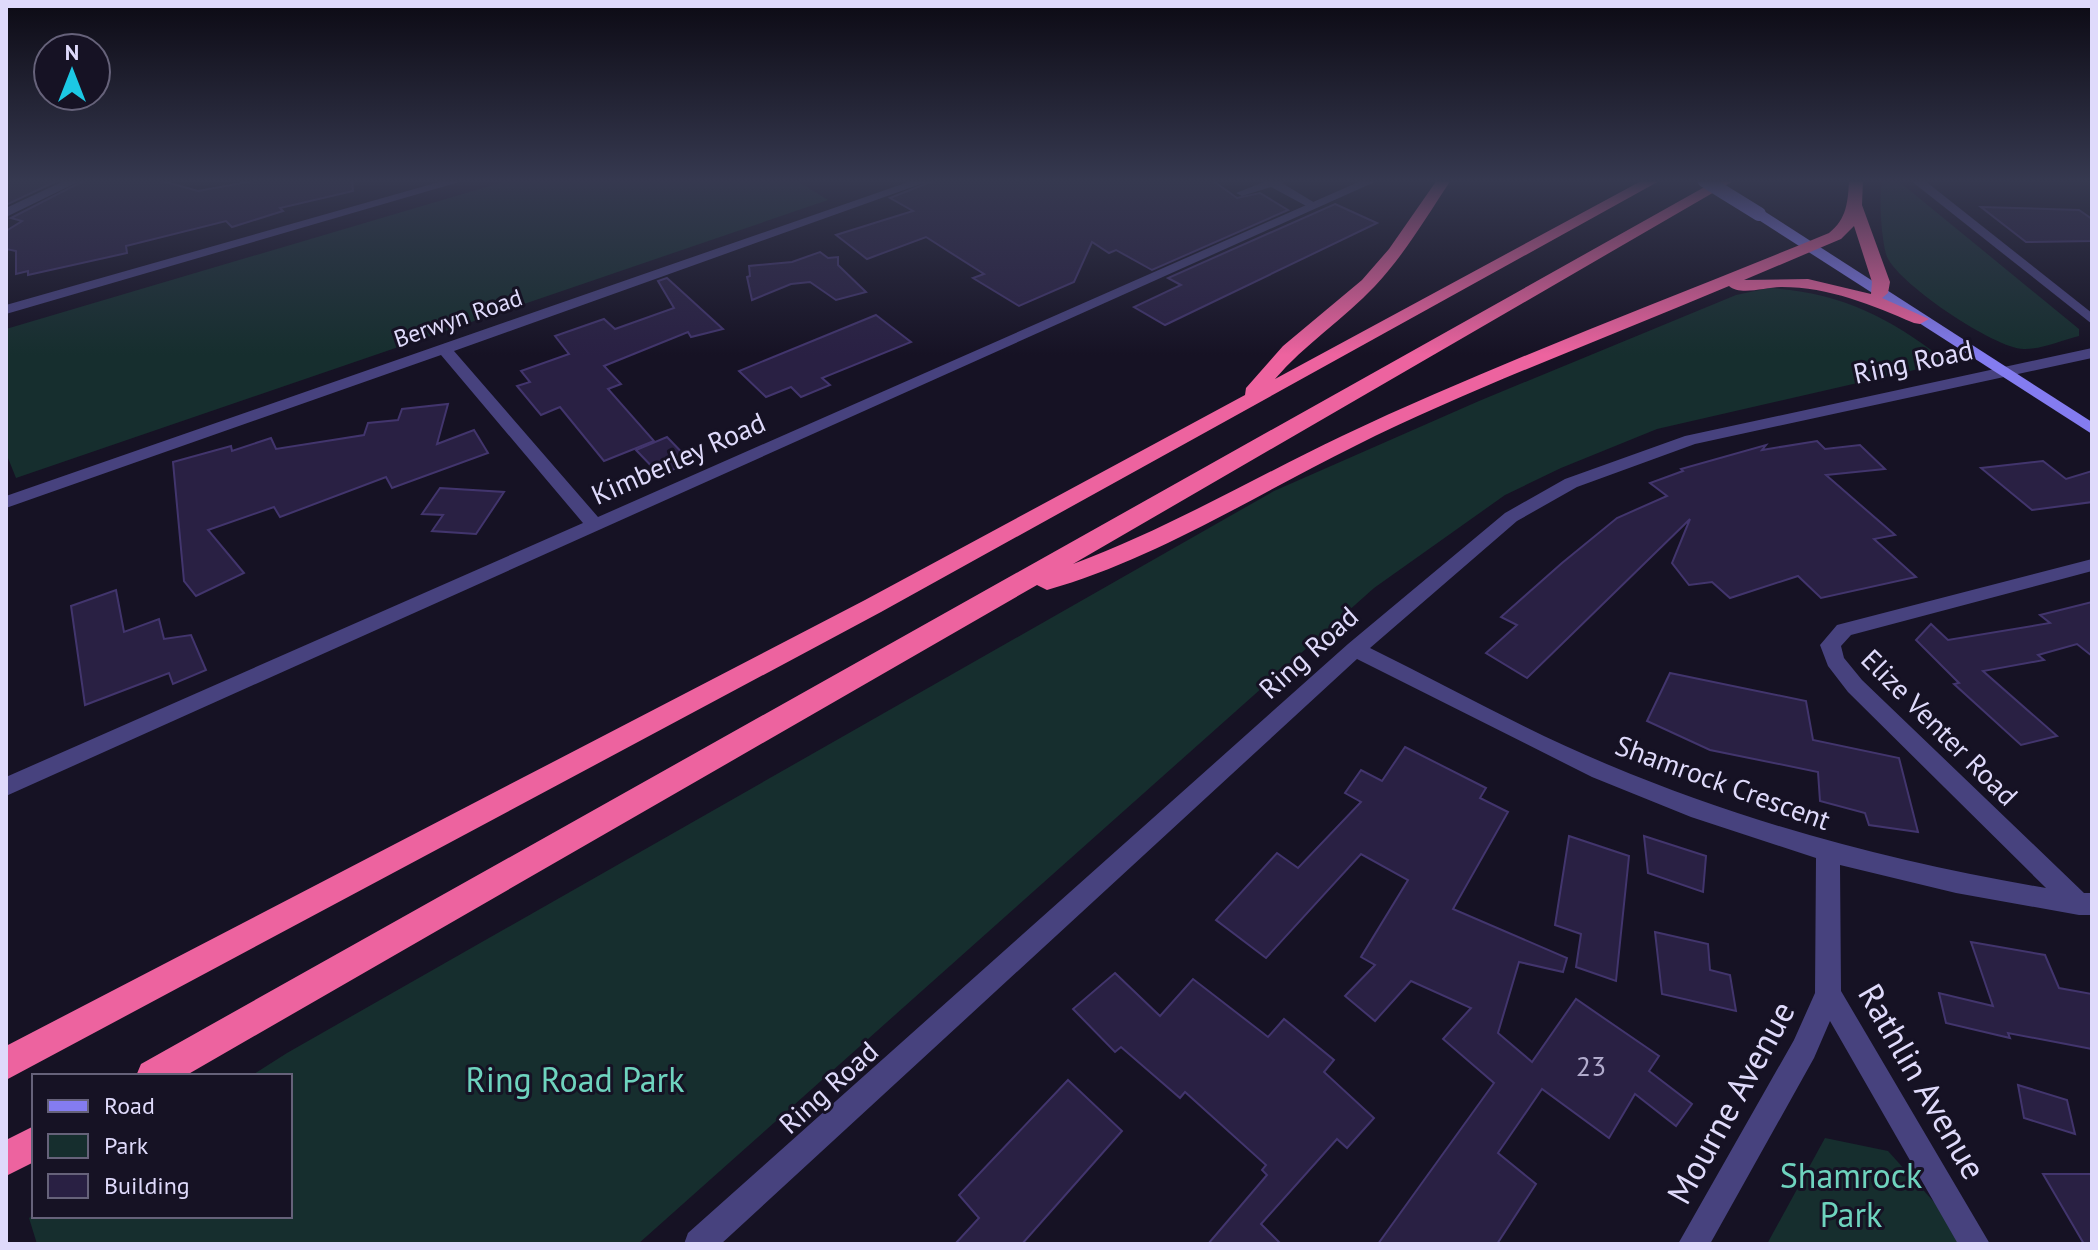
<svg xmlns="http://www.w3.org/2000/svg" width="2098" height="1250" font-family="'PT Sans',sans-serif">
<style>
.green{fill:#162e2e}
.building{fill:#292043;stroke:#42356d;stroke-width:2}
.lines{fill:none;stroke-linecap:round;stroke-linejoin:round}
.service{fill:#47427e;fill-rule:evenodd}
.minor{fill:#47427e;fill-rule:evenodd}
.secondary{fill:#847cf0;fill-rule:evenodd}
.motorway{fill:#ed639f;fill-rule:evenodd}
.secondary-bridge{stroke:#847cf0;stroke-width:14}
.labels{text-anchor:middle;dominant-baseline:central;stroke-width:6;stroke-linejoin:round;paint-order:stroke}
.far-street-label{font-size:24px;fill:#dfdafb;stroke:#161224}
.street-label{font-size:28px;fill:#dfdafb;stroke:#161224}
.near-number-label{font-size:28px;fill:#b2accd}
.near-park-label{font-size:34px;fill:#6ed3be;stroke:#161224}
.near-street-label{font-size:34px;fill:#dfdafb;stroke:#161224}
</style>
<rect width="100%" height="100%" fill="#161224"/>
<g class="green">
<path d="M 510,180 L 796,180 L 828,200 L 16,478 L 6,453 L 6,329 Z"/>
<path d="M 1882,180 L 1897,180 L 2079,329 L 2079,336 C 2062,340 2043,349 2025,349 C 1998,351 1893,281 1886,254 C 1881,235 1879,199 1882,180 Z"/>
<path d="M 1769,288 C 1839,292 1887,316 1942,358 L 1936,365 L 1657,429 L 1561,468 L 1505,495 L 1374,588 L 638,1244 L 37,1244 L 29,1218 L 34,1214 L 290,1216 L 290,1076 L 251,1076 L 287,1053 L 1274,491 L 1479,401 L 1736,295 Z"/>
<path d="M 1825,1138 L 1888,1151 L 1943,1212 L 1960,1244 L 1767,1244 Z"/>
</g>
<g class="building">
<path d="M 6,180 L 59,180 L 6,205 Z"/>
<path d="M 85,180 L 159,180 L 198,191 L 259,180 L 352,180 L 353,191 L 280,208 L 283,211 L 232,227 L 226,221 L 126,246 L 127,253 L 28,275 L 28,271 L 16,274 L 16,251 L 6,249 L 6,231 L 22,221 L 11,218 Z"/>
<path d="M 935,180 L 1212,180 L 1237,198 L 1260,193 L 1288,210 L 1152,270 L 1116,250 L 1109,253 L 1092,242 L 1074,282 L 1019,306 L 973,278 L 984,274 L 926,237 L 867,259 L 836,235 L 913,211 L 890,198 Z"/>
<path d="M 1335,204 L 1377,223 L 1165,325 L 1134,307 L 1181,285 L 1168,278 Z"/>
<path d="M 1981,207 L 2079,210 L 2092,219 L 2092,241 L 2026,242 Z"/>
<path d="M 820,252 L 828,258 L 838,257 L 838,265 L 866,292 L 836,300 L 810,282 L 791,284 L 752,300 L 747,277 L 750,276 L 749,266 L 792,262 Z"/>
<path d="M 667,278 L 723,329 L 691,337 L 688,332 L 604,366 L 621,384 L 608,389 L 654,441 L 604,461 L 560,407 L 541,415 L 517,386 L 530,382 L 521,371 L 569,354 L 555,336 L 604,319 L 615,329 L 674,308 L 658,281 Z"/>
<path d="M 876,315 L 911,342 L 822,378 L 830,385 L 801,397 L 791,387 L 766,397 L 739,371 Z"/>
<path d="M 448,404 L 437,444 L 474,430 L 488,453 L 392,488 L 386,477 L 280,517 L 274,507 L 208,530 L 244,573 L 196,596 L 184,581 L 173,462 L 231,446 L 232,451 L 271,438 L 276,449 L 364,435 L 368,423 L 398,420 L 402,409 Z"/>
<path d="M 667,437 L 691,462 L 660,475 L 636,450 Z"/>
<path d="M 1817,441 L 1825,449 L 1860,445 L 1885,469 L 1826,475 L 1895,535 L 1874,539 L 1916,577 L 1821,598 L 1798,576 L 1730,598 L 1712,582 L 1689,585 L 1672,563 L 1690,519 L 1527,678 L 1486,653 L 1517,625 L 1501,617 L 1562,563 L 1617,518 L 1667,496 L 1650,483 L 1683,471 L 1681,469 L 1766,445 L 1762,450 Z"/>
<path d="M 2043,461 L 2066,479 L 2092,471 L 2092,502 L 2032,510 L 1981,468 Z"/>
<path d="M 440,488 L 504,492 L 476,534 L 432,531 L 443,515 L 422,514 Z"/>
<path d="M 116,590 L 124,632 L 159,619 L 164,639 L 191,635 L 206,670 L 173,684 L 169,673 L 85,705 L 71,606 Z"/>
<path d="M 2092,602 L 2092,656 L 2077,644 L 2038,655 L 2044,660 L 1983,671 L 2057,736 L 2021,745 L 1954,684 L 1959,683 L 1916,640 L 1931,624 L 1948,640 L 2050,623 L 2040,615 Z"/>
<path d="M 1670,673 L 1806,701 L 1813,740 L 1899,758 L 1918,832 L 1869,825 L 1865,813 L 1820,801 L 1818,772 L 1710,750 L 1647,721 Z"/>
<path d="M 1405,747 L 1486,788 L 1480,798 L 1508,812 L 1453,909 L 1567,958 L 1563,972 L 1519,962 L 1498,1033 L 1532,1062 L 1576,999 L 1659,1056 L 1649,1071 L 1692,1104 L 1676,1126 L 1635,1094 L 1609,1138 L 1542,1089 L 1498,1153 L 1536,1184 L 1497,1244 L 1378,1244 L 1494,1083 L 1443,1039 L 1471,1008 L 1411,981 L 1375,1021 L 1345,996 L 1375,965 L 1361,957 L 1408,880 L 1361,854 L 1266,958 L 1216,920 L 1277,853 L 1298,868 L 1361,802 L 1345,793 L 1361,770 L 1382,781 Z"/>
<path d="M 1569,836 L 1629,856 L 1616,981 L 1576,967 L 1581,934 L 1555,925 Z"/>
<path d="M 1644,836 L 1706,856 L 1703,892 L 1648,873 Z"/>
<path d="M 1655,932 L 1708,944 L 1710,970 L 1730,975 L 1736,1011 L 1662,994 Z"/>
<path d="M 1971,942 L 2045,955 L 2059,988 L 2092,994 L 2092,1049 L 2008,1033 L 2010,1038 L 1946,1023 L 1939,993 L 1993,1006 Z"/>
<path d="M 1115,973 L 1160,1016 L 1193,979 L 1268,1037 L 1284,1019 L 1334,1060 L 1324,1072 L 1374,1118 L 1347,1148 L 1337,1139 L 1261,1224 L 1281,1244 L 1208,1244 L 1267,1175 L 1262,1170 L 1266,1165 L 1185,1092 L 1180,1098 L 1121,1047 L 1115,1052 L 1073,1009 Z"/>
<path d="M 1068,1080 L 1122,1131 L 1022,1244 L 955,1244 L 979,1218 L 959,1195 Z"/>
<path d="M 2018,1085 L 2067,1100 L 2075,1134 L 2024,1118 Z"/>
<path d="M 2043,1174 L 2092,1174 L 2092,1244 L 2084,1244 Z"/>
</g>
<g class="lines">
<path class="service" d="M 1269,180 L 1286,180 L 1282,183 L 1320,206 L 1310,208 L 1271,187 L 1242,196 L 1236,193 Z"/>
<g class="minor">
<path d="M 66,180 L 82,180 L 6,217 L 6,208 Z"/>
<path d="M 446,180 L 466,180 L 6,314 L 6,305 Z"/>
<path d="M 914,180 L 932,180 L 454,351 L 598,517 L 1363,180 L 1379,180 L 6,796 L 6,777 L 583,523 L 441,355 L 6,508 L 6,496 Z"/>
<path d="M 1910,180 L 1924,180 L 2092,313 L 2092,324 Z"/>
<path d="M 2092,348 L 2092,358 L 1695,444 L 1577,487 L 1517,521 L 1370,648 C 1449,687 1527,731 1609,765 C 1750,824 1896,863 2046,888 L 1848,692 L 1828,666 L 1820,645 L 1837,625 L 2092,559 L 2092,571 L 1851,635 L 1841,646 L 1844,658 L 1862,680 L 2084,893 L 2092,893 L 2092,915 L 2079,915 L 1956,893 L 1840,865 L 1841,991 L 1990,1244 L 1958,1244 L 1830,1021 L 1814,1058 L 1710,1244 L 1678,1244 L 1794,1040 L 1815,993 L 1816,858 L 1691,817 L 1592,777 L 1357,659 L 721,1244 L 684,1244 L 688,1233 L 1348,644 L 1505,513 L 1565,479 L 1685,436 Z"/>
</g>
<path class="secondary" d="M 1754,211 L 1764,211 L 2092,422 L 2092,434 L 1754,217 Z"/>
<g class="motorway">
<path d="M 1437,180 L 1451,180 C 1427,216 1405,254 1375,286 C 1344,319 1305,344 1275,379 L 1643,180 L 1661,180 L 881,612 L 6,1080 L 6,1046 L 865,600 L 1245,395 L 1246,388 L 1283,346 L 1362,280 L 1389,249 Z"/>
<path d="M 1717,180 L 1735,180 L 1073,564 C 1167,529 1252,479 1342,436 C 1501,361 1667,300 1829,233 C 1847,219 1848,201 1849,180 L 1863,180 L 1862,205 L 1890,282 L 1888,293 L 1882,298 L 1929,319 L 1920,324 L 1914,323 C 1872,305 1829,287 1782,287 C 1767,287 1740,296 1729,286 C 1604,339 1476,386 1355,446 C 1254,496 1156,559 1047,590 L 1037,585 L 185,1076 L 136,1076 L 141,1064 ZM 1854,226 L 1872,282 L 1871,294 L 1808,279 L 1744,280 L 1841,239 Z"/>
<path d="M 34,1126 L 34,1162 L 6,1176 L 6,1140 Z"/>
</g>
<path class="secondary-bridge" d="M 1704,180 L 1759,214"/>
</g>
<linearGradient id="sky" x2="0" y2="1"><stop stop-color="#0c0a14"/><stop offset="0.51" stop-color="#363950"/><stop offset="1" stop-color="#363950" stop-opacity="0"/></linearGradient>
<rect width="2098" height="355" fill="url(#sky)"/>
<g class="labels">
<g class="far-street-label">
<text transform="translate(458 318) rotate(-19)">Berwyn Road</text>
</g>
<g class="street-label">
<text transform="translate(1913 361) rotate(-12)">Ring Road</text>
<text transform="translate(678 458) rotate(-24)">Kimberley Road</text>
<text transform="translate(1308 652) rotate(-42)">Ring Road</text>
<text transform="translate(1940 727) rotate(45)">Elize Venter Road</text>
<text transform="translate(1723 782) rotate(20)">Shamrock Crescent</text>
<text transform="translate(828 1087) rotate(-42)">Ring Road</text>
</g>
<g class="near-number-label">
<text x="1591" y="1065">23</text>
</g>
<g class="near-park-label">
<text x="575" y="1079">Ring Road Park</text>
<text x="1851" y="1175">Shamrock<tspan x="1851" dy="39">Park</tspan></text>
</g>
<g class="near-street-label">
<text transform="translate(1923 1081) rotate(60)">Rathlin Avenue</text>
<text transform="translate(1730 1102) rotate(-61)">Mourne Avenue</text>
</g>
</g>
<rect width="2098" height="1250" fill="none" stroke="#dfdafb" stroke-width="16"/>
<rect x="32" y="1074" width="260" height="144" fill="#161224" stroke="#66627a" stroke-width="2"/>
<rect x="48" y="1100" width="40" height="12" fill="#847cf0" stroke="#66627a" stroke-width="2"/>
<text x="104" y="1114" font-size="24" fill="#dfdafb">Road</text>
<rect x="48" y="1134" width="40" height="24" fill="#162e2e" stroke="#66627a" stroke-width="2"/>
<text x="104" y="1154" font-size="24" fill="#dfdafb">Park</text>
<rect x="48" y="1174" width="40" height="24" fill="#292043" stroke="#66627a" stroke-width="2"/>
<text x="104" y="1194" font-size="24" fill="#dfdafb">Building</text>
<g transform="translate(72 72)"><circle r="38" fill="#161224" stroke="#66627a" stroke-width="2"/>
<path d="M0-6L14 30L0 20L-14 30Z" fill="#1cc8e4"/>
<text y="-12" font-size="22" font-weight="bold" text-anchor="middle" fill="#dfdafb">N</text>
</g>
</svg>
